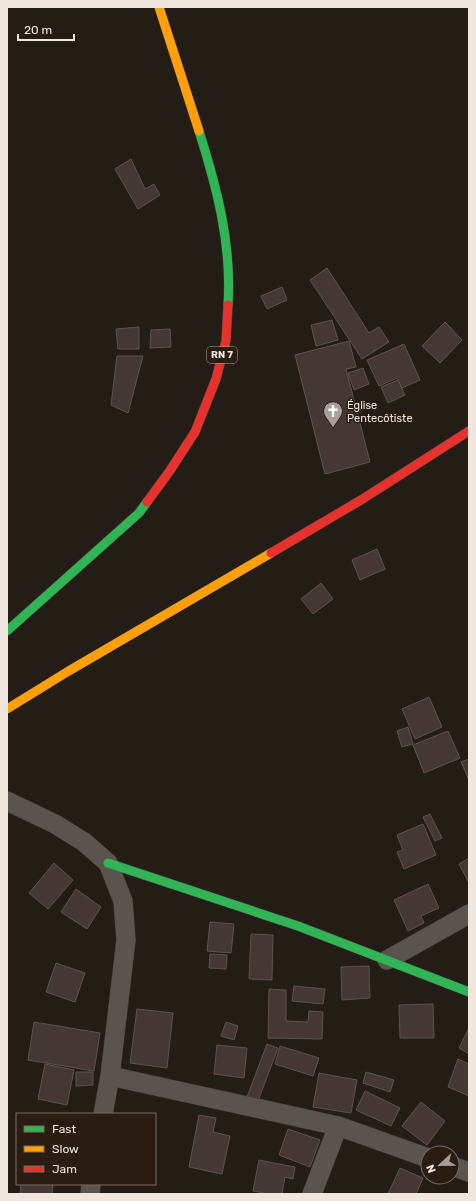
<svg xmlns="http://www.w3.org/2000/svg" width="476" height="1201" font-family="Rubik,sans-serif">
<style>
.building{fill:#453834;stroke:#5c5350}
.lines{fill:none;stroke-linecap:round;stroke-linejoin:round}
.street-casing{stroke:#3e3733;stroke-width:20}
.fast-casing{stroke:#3e3733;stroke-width:10}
.slow-casing{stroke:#3e3733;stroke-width:10}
.jam-casing{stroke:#3e3733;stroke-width:10}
.street{stroke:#59544e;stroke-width:19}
.fast{stroke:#30b455;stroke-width:9}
.slow{stroke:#ff9f0a;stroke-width:9}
.jam{stroke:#e5322d;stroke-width:9}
.labels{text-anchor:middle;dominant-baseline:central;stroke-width:3;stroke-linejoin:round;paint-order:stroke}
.shield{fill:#2a1c10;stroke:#b4a9a0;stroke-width:1}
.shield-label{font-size:10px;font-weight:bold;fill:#efe6de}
.poi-label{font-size:11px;fill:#efe6de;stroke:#2a1c10;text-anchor:start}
</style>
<rect width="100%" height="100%" fill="#241d16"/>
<g class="building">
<path d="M 131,159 L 145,189 L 154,184 L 160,195 L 138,209 L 115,169 Z"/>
<path d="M 327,268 L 369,333 L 379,327 L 389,342 L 362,359 L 310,280 Z"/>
<path d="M 282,287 L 287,300 L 267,309 L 261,296 Z"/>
<path d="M 332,320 L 338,340 L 316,346 L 311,325 Z"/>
<path d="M 445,322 L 462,340 L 440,363 L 422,346 Z"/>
<path d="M 139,327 L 139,349 L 118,349 L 116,329 Z"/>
<path d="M 170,329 L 171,347 L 150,348 L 151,330 Z"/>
<path d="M 349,341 L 356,367 L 346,369 L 370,462 L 325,474 L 295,355 Z"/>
<path d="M 404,344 L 420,380 L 402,388 L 397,378 L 379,386 L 367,360 Z"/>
<path d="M 117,356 L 143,356 L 128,413 L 111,405 Z"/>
<path d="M 363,368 L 369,384 L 354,390 L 348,373 Z"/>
<path d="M 398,380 L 405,395 L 388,403 L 381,387 Z"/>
<path d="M 377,549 L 385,569 L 360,580 L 352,560 Z"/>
<path d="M 321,583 L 333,599 L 313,614 L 301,599 Z"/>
<path d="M 429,697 L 442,727 L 415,739 L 402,709 Z"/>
<path d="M 408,727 L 413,744 L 402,747 L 397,731 Z"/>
<path d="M 448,731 L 460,758 L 424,773 L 413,745 Z"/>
<path d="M 469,759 L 469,780 L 461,762 Z"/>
<path d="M 430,814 L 442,838 L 435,841 L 423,817 Z"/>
<path d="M 423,824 L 436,855 L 404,869 L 397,852 L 403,850 L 397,835 Z"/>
<path d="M 469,858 L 469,883 L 459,864 Z"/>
<path d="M 54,863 L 73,880 L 48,909 L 29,893 Z"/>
<path d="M 428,884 L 439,908 L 421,916 L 424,923 L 408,931 L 394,900 Z"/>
<path d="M 76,889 L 101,907 L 87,929 L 61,912 Z"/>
<path d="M 210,922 L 234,924 L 231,953 L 207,951 Z"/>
<path d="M 251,934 L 273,935 L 272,980 L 249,979 Z"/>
<path d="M 210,954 L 227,955 L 226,969 L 209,968 Z"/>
<path d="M 56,963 L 85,973 L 75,1002 L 46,992 Z"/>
<path d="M 369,966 L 370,998 L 342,1000 L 341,967 Z"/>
<path d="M 294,986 L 325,989 L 323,1004 L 292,1001 Z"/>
<path d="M 269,989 L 286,990 L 286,1021 L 308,1022 L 309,1011 L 323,1012 L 322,1039 L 268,1038 Z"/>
<path d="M 433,1004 L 434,1038 L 400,1038 L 399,1005 Z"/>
<path d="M 137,1009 L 173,1013 L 167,1068 L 130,1063 Z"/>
<path d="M 34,1022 L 100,1033 L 94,1071 L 28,1060 Z"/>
<path d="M 226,1022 L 238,1026 L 234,1040 L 221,1036 Z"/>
<path d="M 469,1028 L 469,1054 L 459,1048 Z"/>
<path d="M 267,1044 L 278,1048 L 258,1101 L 247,1097 Z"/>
<path d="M 217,1045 L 247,1048 L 244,1078 L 214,1074 Z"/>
<path d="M 280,1046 L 319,1058 L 313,1076 L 275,1064 Z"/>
<path d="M 458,1059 L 469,1064 L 469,1096 L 448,1087 Z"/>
<path d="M 45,1064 L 74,1070 L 67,1105 L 38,1099 Z"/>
<path d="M 76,1072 L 93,1072 L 93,1085 L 76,1086 Z"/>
<path d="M 366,1072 L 394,1080 L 390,1092 L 363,1083 Z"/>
<path d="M 319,1073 L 357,1080 L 351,1113 L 313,1107 Z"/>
<path d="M 365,1091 L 400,1108 L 391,1126 L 356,1110 Z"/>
<path d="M 421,1102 L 445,1121 L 427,1145 L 402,1126 Z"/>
<path d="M 199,1115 L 216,1118 L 213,1132 L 230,1136 L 222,1174 L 189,1167 Z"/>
<path d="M 288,1129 L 320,1140 L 310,1167 L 279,1155 Z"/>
<path d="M 259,1160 L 295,1167 L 293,1179 L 285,1177 L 282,1194 L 269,1194 L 253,1191 Z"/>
<path d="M 400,1168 L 423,1178 L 416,1194 L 388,1194 Z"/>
<path d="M 21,1184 L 53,1184 L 52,1194 L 20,1194 Z"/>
</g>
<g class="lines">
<g class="street-casing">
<g id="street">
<path d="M 7,801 L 55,824 L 84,842 L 108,863 L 123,901 L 126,940 L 110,1076 L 103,1114"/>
<path d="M 387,960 L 469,914"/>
<path d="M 110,1076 L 338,1126 L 428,1158"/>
<path d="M 452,1166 L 469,1172"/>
<path d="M 90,1194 L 91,1184"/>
<path d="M 312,1194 L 338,1126"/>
</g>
</g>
<g class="fast-casing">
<g id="fast">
<path d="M 199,131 C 217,188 232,245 228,305"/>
<path d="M 7,631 L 139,513 L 147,502"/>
<path d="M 108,863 L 298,926 L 469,992"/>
</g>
</g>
<g class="slow-casing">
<g id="slow">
<path d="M 159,7 L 199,131"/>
<path d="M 7,709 L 67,672 L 271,553"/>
</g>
</g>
<g class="jam-casing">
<g id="jam">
<path d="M 147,502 L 169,472 L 195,432 L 216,379 L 226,341 L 228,305"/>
<path d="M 271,553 L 361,500 L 469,431"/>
</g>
</g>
<use href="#street" class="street"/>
<use href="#fast" class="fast"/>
<use href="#slow" class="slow"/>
<use href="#jam" class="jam"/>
</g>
<defs>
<g id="church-pin" transform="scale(1)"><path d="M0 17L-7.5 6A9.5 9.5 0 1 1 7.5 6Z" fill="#a8a098" stroke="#2a1c10"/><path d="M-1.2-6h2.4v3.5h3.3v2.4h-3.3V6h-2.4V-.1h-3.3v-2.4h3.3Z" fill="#fff"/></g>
</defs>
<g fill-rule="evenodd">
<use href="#church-pin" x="333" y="411"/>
</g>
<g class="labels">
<rect class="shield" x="207" y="347" width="30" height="16" rx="3"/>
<g class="shield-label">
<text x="222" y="355">RN 7</text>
</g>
<g class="poi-label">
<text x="347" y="405">Église<tspan x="347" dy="13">Pentecôtiste</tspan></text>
</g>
</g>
<rect width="476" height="1201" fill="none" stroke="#efe6de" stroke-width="16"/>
<rect x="16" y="1113" width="140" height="72" fill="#2a1c10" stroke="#796d62"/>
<rect x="24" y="1126" width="20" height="6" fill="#30b455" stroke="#796d62"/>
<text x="52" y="1133" font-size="12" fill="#efe6de">Fast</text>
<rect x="24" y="1146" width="20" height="6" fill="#ff9f0a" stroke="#796d62"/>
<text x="52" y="1153" font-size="12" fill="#efe6de">Slow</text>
<rect x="24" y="1166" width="20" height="6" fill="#e5322d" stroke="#796d62"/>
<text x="52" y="1173" font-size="12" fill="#efe6de">Jam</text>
<g transform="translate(440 1165) rotate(248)"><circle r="19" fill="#2a1c10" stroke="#796d62"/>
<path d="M0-3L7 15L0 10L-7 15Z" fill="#a8a098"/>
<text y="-6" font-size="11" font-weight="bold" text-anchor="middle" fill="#efe6de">N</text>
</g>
<path d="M18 34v6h56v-6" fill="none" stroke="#efe6de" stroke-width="2"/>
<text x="24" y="34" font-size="12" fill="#efe6de" stroke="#2a1c10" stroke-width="3" paint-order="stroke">20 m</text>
</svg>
